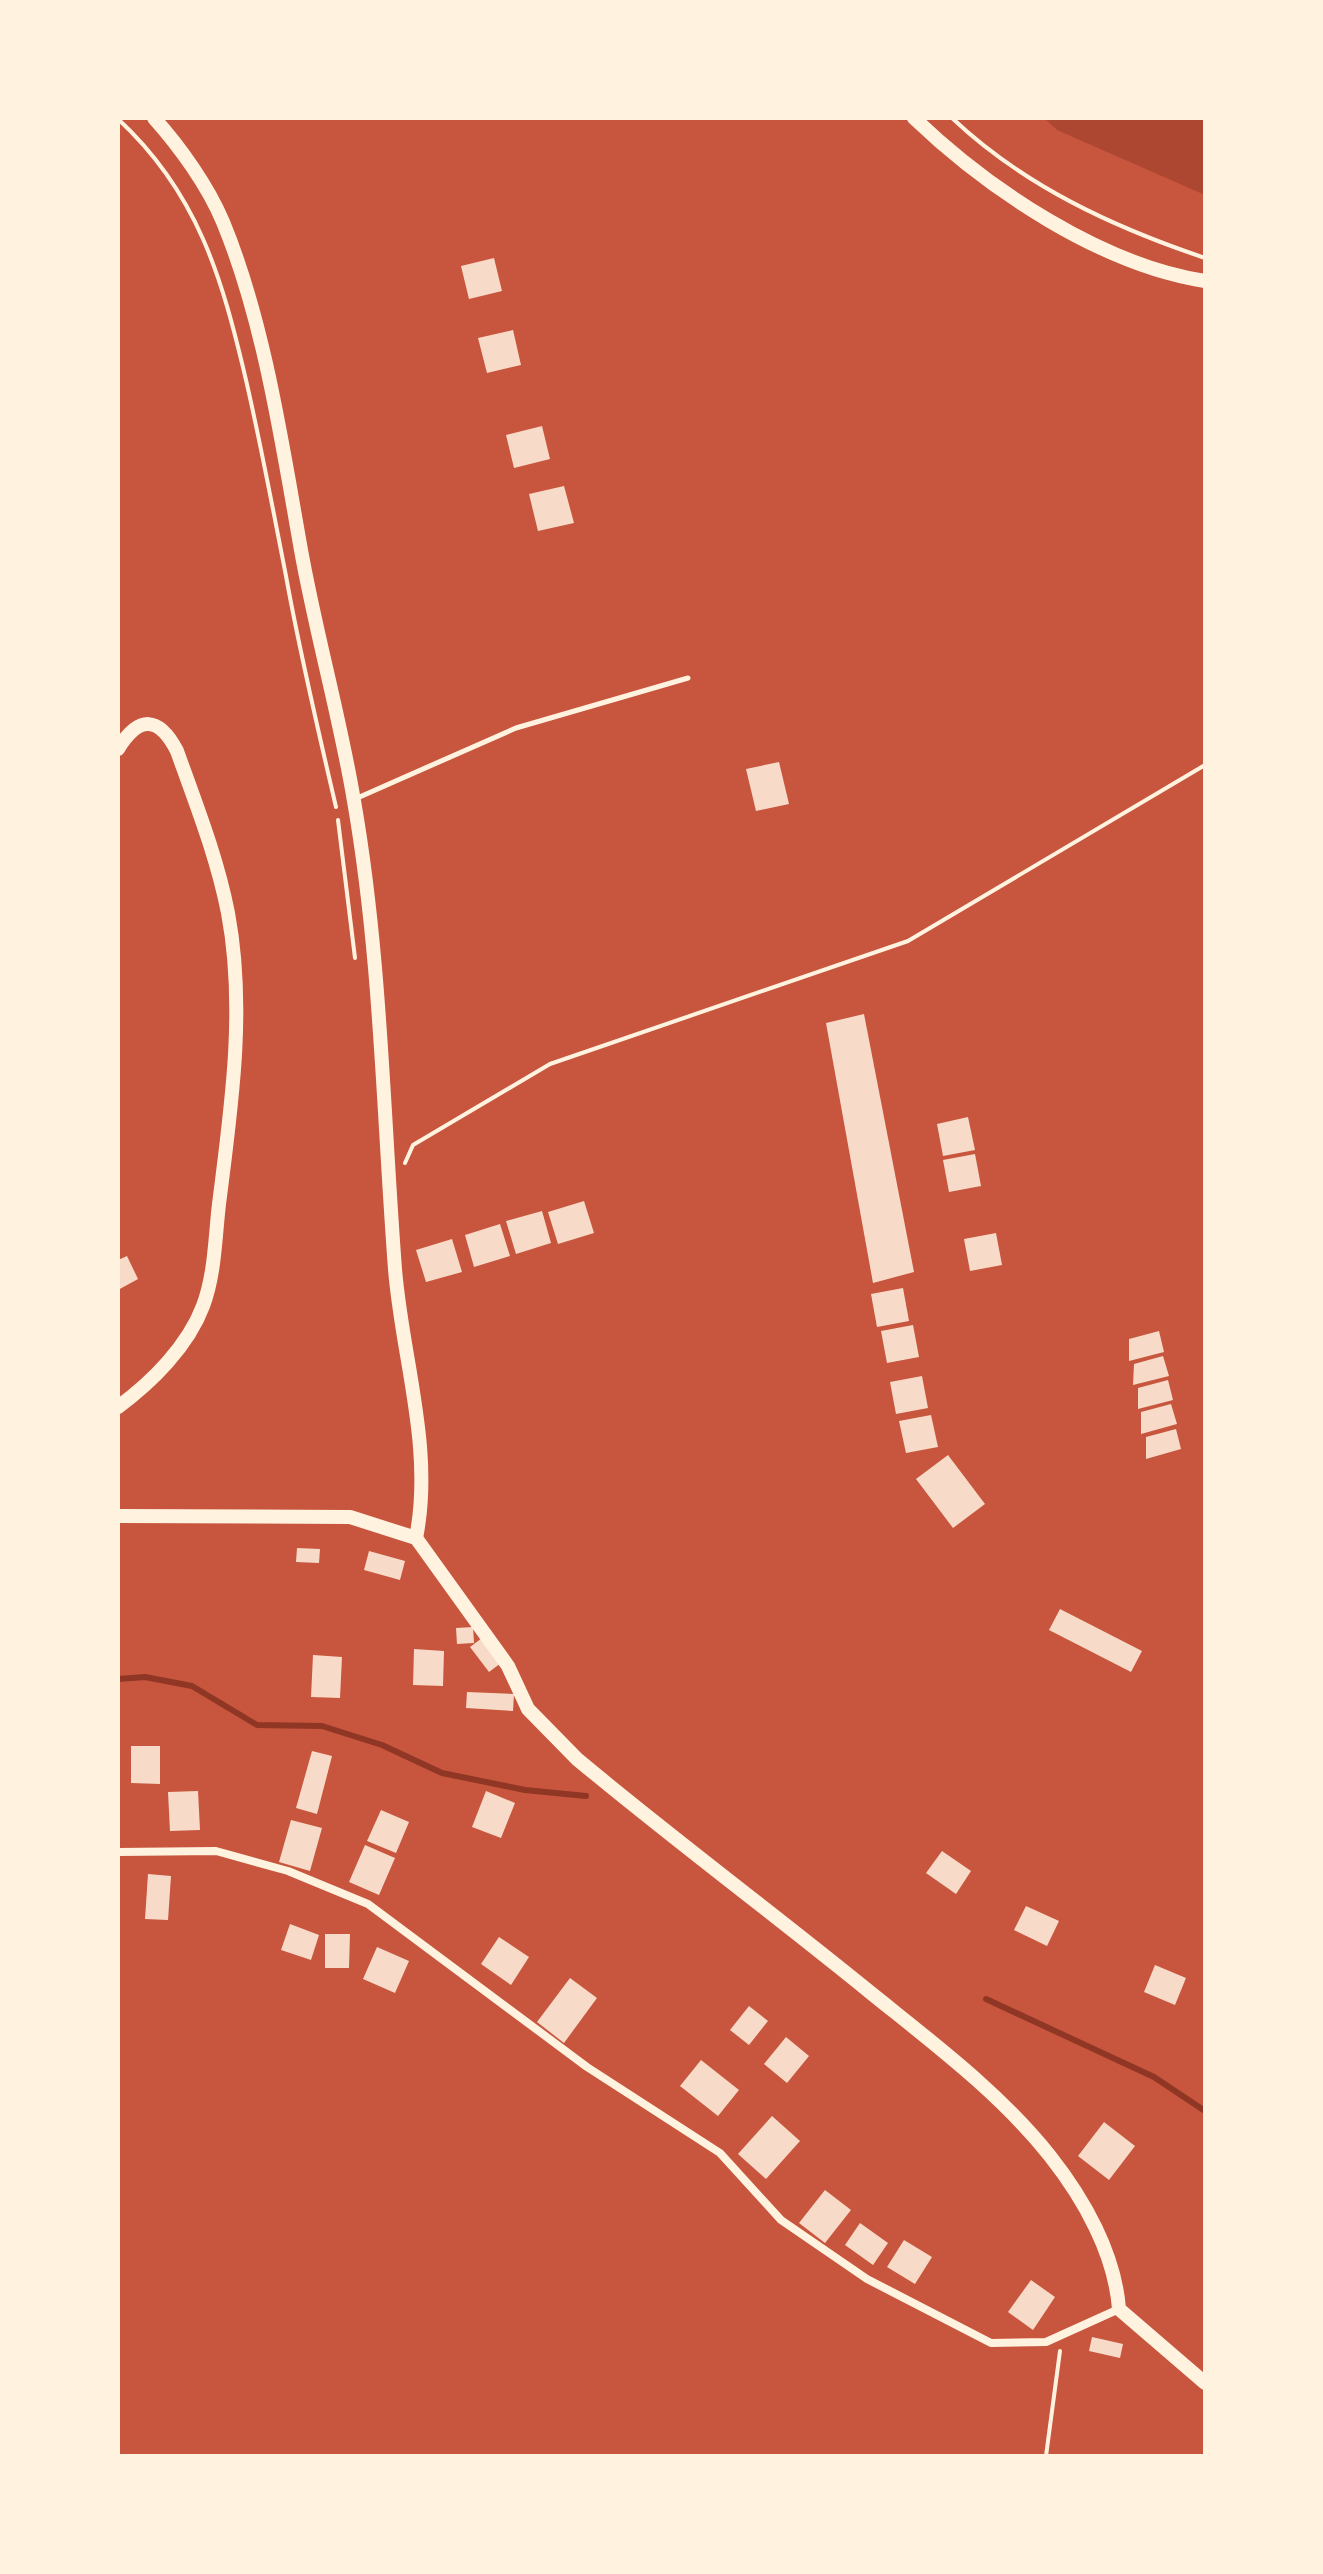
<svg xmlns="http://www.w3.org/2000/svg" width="1323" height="2574" font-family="Overpass,sans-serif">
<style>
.green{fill:#ae4732}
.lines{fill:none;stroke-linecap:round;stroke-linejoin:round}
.stream{stroke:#8f3625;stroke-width:6}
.building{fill:#f7dbc8}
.path{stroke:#fff3e0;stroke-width:4}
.service{stroke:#fff3e0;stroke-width:5}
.minor{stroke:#fff3e0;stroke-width:8}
.tertiary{stroke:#fff3e0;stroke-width:14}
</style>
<rect width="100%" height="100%" fill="#c8553d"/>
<path class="green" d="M 1044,118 L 1205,118 L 1205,195 L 1057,130 Z"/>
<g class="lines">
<g class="stream">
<path d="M 118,1679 L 145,1677 L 192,1686 L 257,1725 L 322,1726 L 382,1745 L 442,1773 L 525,1790 L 586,1796"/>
<path d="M 986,1999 L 1154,2077 L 1205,2111"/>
</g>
</g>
<g class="building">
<path d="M 494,258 L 502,291 L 469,299 L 461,266 Z"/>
<path d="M 513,330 L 521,365 L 487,373 L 478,338 Z"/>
<path d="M 542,426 L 550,459 L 514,468 L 506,435 Z"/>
<path d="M 564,486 L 574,523 L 538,531 L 529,494 Z"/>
<path d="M 779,762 L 789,804 L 756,811 L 746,769 Z"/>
<path d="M 864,1014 L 914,1272 L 873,1283 L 826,1023 Z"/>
<path d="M 968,1117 L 975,1150 L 943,1156 L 937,1124 Z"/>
<path d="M 975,1154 L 981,1186 L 949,1192 L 943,1160 Z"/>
<path d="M 584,1201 L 594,1233 L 558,1244 L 548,1212 Z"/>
<path d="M 542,1211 L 551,1243 L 516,1254 L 506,1221 Z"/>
<path d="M 500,1224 L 510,1256 L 474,1267 L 465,1235 Z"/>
<path d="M 996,1233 L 1002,1265 L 970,1271 L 964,1239 Z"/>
<path d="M 452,1239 L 462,1272 L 426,1282 L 416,1250 Z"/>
<path d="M 127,1256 L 138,1279 L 118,1290 L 118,1260 Z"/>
<path d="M 903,1288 L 909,1321 L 877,1327 L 871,1294 Z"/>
<path d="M 913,1325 L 919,1357 L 887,1363 L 881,1331 Z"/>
<path d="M 1159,1331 L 1164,1352 L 1129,1361 L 1129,1339 Z"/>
<path d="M 1163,1356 L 1169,1376 L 1133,1385 L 1134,1364 Z"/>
<path d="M 922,1376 L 928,1408 L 896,1414 L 890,1382 Z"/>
<path d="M 1168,1380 L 1173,1400 L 1138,1409 L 1138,1388 Z"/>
<path d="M 1171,1404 L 1177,1424 L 1141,1434 L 1141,1412 Z"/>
<path d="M 931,1415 L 938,1447 L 906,1453 L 899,1421 Z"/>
<path d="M 1176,1429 L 1181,1449 L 1146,1459 L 1146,1437 Z"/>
<path d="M 948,1455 L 985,1504 L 953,1528 L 916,1479 Z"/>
<path d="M 297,1548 L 320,1549 L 319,1563 L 296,1562 Z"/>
<path d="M 369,1551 L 405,1561 L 400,1580 L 364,1570 Z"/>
<path d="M 1060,1609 L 1142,1651 L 1131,1672 L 1049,1630 Z"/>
<path d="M 473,1627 L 474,1643 L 457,1644 L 456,1628 Z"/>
<path d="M 482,1638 L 501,1663 L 489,1672 L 470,1647 Z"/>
<path d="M 414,1649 L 444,1651 L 443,1686 L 413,1685 Z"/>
<path d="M 313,1655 L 342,1657 L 340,1698 L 311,1697 Z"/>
<path d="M 467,1692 L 514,1694 L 513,1711 L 466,1708 Z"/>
<path d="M 131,1746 L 160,1746 L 160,1784 L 131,1783 Z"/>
<path d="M 312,1751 L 332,1756 L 317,1814 L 296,1808 Z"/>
<path d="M 198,1791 L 200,1830 L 170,1831 L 168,1792 Z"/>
<path d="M 486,1791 L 515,1803 L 501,1838 L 472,1827 Z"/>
<path d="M 381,1810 L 409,1822 L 396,1853 L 367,1841 Z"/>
<path d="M 291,1820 L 322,1828 L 310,1871 L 279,1862 Z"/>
<path d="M 365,1845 L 395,1858 L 379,1895 L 349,1882 Z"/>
<path d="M 942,1851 L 971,1871 L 956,1894 L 926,1873 Z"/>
<path d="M 148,1874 L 171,1876 L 168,1920 L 145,1919 Z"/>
<path d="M 1026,1906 L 1059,1921 L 1047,1946 L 1014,1930 Z"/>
<path d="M 290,1924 L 319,1935 L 311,1960 L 281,1950 Z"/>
<path d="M 325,1934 L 350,1934 L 349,1968 L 325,1968 Z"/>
<path d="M 499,1937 L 529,1957 L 511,1985 L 481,1964 Z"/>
<path d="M 377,1947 L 409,1961 L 395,1993 L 363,1979 Z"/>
<path d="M 1155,1965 L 1186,1978 L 1175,2005 L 1144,1992 Z"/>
<path d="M 570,1978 L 597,1998 L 564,2043 L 537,2022 Z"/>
<path d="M 749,2006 L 768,2021 L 749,2045 L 730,2030 Z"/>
<path d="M 786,2037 L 809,2056 L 787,2083 L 764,2064 Z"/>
<path d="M 701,2060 L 739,2090 L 718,2116 L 680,2086 Z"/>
<path d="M 772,2116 L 800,2141 L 766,2179 L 738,2154 Z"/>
<path d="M 1104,2122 L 1135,2146 L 1109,2180 L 1078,2156 Z"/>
<path d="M 825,2190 L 851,2210 L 825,2243 L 799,2223 Z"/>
<path d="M 860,2223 L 888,2243 L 873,2265 L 845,2245 Z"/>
<path d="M 904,2240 L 932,2257 L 915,2284 L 887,2267 Z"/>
<path d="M 1031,2280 L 1055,2297 L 1033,2330 L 1008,2312 Z"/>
<path d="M 1092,2337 L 1123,2344 L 1120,2358 L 1089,2351 Z"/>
</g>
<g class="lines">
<g class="path">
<path d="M 952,118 C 1024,186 1113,227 1205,258"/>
<path d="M 118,119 C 198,193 222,278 246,380 C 261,445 273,510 286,576 C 300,654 318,730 336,807"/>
<path d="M 338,820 L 355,958"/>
<path d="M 405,1163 L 413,1145 L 550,1064 L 908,941 L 1205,765"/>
<path d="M 1046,2456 L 1060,2351"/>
</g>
<path class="service" d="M 355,799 L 516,728 L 688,678"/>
<path class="minor" d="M 118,1852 L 216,1851 L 288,1871 L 368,1904 L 587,2067 L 720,2153 L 781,2220 L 867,2279 L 991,2343 L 1046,2342 L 1119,2309"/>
<g class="tertiary">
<path d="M 154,118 C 180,147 208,186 223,222 C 264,321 282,443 301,550 C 316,634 340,717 354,801 C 381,956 383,1112 395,1269 C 402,1358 434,1448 416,1538"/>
<path d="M 914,118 C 988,189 1101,265 1205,281"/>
<path d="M 118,749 C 139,715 159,716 177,751 C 196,804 217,857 228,913 C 246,1009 231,1109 219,1204 C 215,1238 215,1274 203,1306 C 188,1346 152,1382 118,1407"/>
<path d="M 118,1516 L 350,1517 L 416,1538 L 508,1666 L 528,1709 L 577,1759 C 673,1839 774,1914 871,1993 C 933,2043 1000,2093 1050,2156 C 1084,2199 1115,2254 1119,2309 L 1205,2383"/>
</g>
</g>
<rect width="1323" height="2574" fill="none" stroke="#fff3e0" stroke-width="240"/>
</svg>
